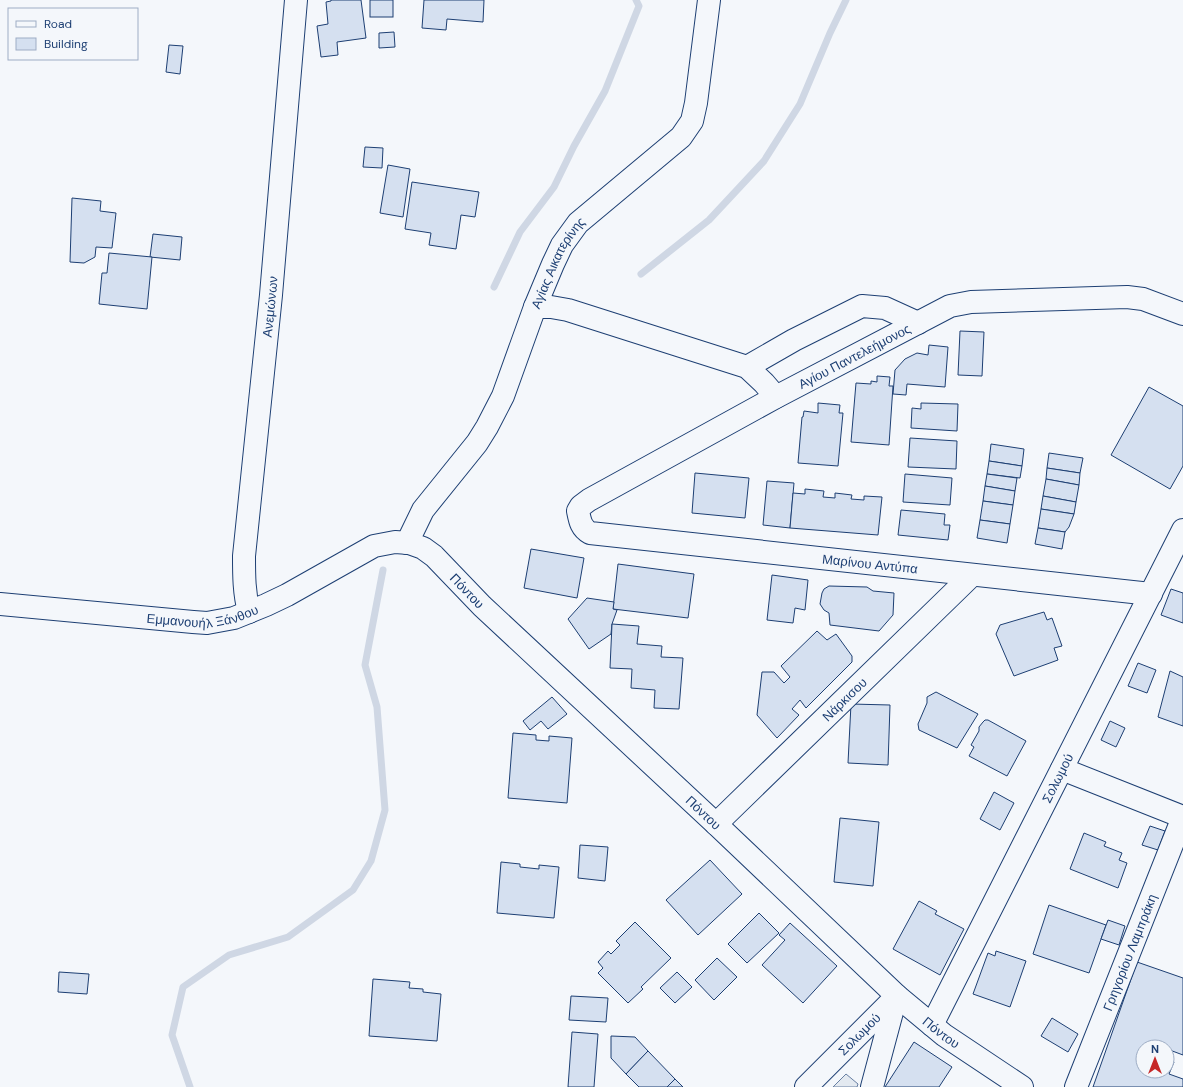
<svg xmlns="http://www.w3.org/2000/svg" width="1183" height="1087" font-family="'DM Sans',sans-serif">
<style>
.green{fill:#e3e9f0;stroke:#687fa3}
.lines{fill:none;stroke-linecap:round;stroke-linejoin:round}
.stream{stroke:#cfd7e4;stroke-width:7}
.building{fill:#d5e0f0;stroke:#1d3f73}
.minor-casing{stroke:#1d3f73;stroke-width:24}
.tertiary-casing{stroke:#1d3f73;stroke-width:24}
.minor{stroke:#f4f7fb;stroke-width:22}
.tertiary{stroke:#f4f7fb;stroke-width:22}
.labels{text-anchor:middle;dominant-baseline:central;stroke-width:3;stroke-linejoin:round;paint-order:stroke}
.street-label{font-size:13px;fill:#1d3f73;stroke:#f4f7fb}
</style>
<rect width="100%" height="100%" fill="#f4f7fb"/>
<path class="green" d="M 846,1074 L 858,1084 L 857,1087 L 833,1087 Z"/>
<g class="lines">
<g class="stream">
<path d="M 641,274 L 709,220 L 764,161 L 800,104 L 830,33 L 846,0"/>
<path d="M 494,287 L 520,232 L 554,187 L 574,146 L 605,91 L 639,6 L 636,0"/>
<path d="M 190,1087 L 172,1035 L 183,987 L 229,955 L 288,937 L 353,890 L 371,861 L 385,810 L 377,707 L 365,665 L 383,570"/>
</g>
</g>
<g class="building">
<path d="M 331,0 L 361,0 L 366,38 L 337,42 L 338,55 L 321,57 L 317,26 L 328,24 L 326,2 L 331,1 Z"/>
<rect x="370" y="0" width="23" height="17"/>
<path d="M 424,0 L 484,0 L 483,22 L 447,19 L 446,30 L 422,28 Z"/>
<path d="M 394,32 L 395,47 L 379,48 L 379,33 Z"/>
<path d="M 169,45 L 183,46 L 180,74 L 166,72 Z"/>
<path d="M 365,147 L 383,148 L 382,168 L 363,167 Z"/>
<path d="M 388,165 L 410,169 L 403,217 L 380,213 Z"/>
<path d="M 412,182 L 479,192 L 475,217 L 461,215 L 456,249 L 429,245 L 431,233 L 405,229 Z"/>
<path d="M 72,198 L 101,201 L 100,211 L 116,213 L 112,248 L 96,247 L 95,257 L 84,263 L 70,262 Z"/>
<path d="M 153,234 L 182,237 L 180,260 L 150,257 Z"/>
<path d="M 109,253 L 152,257 L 147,309 L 99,304 L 102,273 L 107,273 Z"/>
<path d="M 960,331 L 984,332 L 982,376 L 958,375 Z"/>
<path d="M 929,345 L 948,347 L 945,387 L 907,384 L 906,395 L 893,394 L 895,370 L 905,359 L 917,353 L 928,355 Z"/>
<path d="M 877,376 L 890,377 L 889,386 L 893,386 L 889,445 L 851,442 L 856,383 L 871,384 L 871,381 L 877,382 Z"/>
<path d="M 1149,387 L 1183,406 L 1183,466 L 1170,489 L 1111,455 Z"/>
<path d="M 818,403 L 840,405 L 839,413 L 843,413 L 838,466 L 798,463 L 802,417 L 803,417 L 804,411 L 818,413 Z"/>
<path d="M 921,403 L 958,404 L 957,431 L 911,428 L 912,408 L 921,409 Z"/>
<path d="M 910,438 L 957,441 L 956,469 L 908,467 Z"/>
<path d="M 991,444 L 1024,449 L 1022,466 L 989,461 Z"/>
<path d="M 1049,453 L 1083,458 L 1080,473 L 1047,468 Z"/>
<path d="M 989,461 L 1022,466 L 1020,478 L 987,474 Z"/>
<path d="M 1047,468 L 1080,473 L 1079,485 L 1046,479 Z"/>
<path d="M 695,473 L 749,478 L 745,518 L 692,513 Z"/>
<path d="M 905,474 L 952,478 L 950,505 L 903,502 Z"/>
<path d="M 987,474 L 1017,478 L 1015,491 L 985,486 Z"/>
<path d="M 1046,479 L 1079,485 L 1076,502 L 1043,496 Z"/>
<path d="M 767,481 L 794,483 L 790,528 L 763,525 Z"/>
<path d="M 985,486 L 1015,491 L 1013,505 L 983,501 Z"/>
<path d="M 805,489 L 824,491 L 823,497 L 835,498 L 835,493 L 852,495 L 851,499 L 864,500 L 864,496 L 882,497 L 878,535 L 790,528 L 793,493 L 805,494 Z"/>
<path d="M 1043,496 L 1076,502 L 1074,514 L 1041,509 Z"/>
<path d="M 983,501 L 1013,505 L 1010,524 L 980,520 Z"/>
<path d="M 1041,509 L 1074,514 L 1069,527 L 1065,532 L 1038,528 Z"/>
<path d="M 901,510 L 945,514 L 944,525 L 950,525 L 948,540 L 898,535 Z"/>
<path d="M 980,520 L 1010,524 L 1007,543 L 977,538 Z"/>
<path d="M 1038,528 L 1065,532 L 1062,549 L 1035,544 Z"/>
<path d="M 531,549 L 584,558 L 577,598 L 524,588 Z"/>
<path d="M 618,564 L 694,574 L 688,618 L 613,609 Z"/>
<path d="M 772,575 L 808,580 L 805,610 L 795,608 L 793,623 L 767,620 Z"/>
<path d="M 829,586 L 867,587 L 873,591 L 894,593 L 893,615 L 879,631 L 830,625 L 829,613 L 824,610 L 820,604 L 822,593 L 824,589 Z"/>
<path d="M 1171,589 L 1183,593 L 1183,623 L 1161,615 Z"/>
<path d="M 587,598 L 614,602 L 613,609 L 617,610 L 612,624 L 611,634 L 589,649 L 568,619 Z"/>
<path d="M 1044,612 L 1047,620 L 1052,618 L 1062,646 L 1054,648 L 1058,660 L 1014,676 L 996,634 L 1000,625 Z"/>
<path d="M 612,624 L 639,626 L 637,644 L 662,646 L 661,657 L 683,658 L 679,709 L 654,708 L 655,690 L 631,688 L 632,669 L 610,668 Z"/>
<path d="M 817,631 L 827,640 L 836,634 L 852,656 L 852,662 L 806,708 L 800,700 L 792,709 L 799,715 L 777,738 L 757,715 L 762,672 L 774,672 L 784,683 L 790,677 L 781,666 Z"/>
<path d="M 1138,663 L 1156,670 L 1147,693 L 1128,686 Z"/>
<path d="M 1170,671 L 1183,677 L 1183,726 L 1158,717 Z"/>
<path d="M 936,692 L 978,714 L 957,748 L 919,730 L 918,724 L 927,703 L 927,697 Z"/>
<path d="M 552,697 L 567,714 L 548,729 L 541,721 L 530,730 L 523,721 Z"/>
<path d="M 851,704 L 890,705 L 888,765 L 848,763 Z"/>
<path d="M 985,720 L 988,720 L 1026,741 L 1007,776 L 969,756 L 974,747 L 971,745 L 979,731 L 979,727 L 983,722 Z"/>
<path d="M 1110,721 L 1125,728 L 1116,747 L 1101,740 Z"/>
<path d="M 513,733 L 536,735 L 536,740 L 549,741 L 549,736 L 572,738 L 567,803 L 508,798 Z"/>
<path d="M 994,792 L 1014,803 L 1000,830 L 980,819 Z"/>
<path d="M 840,818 L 879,822 L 873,886 L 834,882 Z"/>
<path d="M 1150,826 L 1165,831 L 1158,850 L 1142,845 Z"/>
<path d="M 1084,833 L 1106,842 L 1104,846 L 1122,853 L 1119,860 L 1127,863 L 1118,888 L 1070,869 Z"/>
<path d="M 580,845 L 608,847 L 605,881 L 578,878 Z"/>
<path d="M 710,860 L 742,894 L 698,935 L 666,900 Z"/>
<path d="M 501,862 L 520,864 L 520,867 L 539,869 L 539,865 L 559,867 L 554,918 L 497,913 Z"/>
<path d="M 919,901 L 937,911 L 935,914 L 964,929 L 940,975 L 893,949 Z"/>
<path d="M 1049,905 L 1106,925 L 1089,973 L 1033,954 Z"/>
<path d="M 759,913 L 779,933 L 747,963 L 728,944 Z"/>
<path d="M 1108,920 L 1125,926 L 1119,945 L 1101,939 Z"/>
<path d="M 635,922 L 671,958 L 641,987 L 643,989 L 628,1003 L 598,973 L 603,968 L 598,962 L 608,951 L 611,954 L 620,945 L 616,941 Z"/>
<path d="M 790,923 L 837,966 L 803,1003 L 762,965 L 785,940 L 779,935 Z"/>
<path d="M 996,951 L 1026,961 L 1010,1007 L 973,994 L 988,953 L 995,956 Z"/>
<path d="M 717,958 L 737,977 L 714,1000 L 695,980 Z"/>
<path d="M 1137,962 L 1183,978 L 1183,1055 L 1167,1049 L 1167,1047 L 1161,1047 L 1156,1045 L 1155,1047 L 1143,1047 L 1143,1071 L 1167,1071 L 1167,1059 L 1174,1062 L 1169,1074 L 1183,1079 L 1183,1087 L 1093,1087 Z"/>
<path d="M 59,972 L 89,974 L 87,994 L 58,992 Z"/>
<path d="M 677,972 L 692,987 L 675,1003 L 660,988 Z"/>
<path d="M 373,979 L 410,982 L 409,988 L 423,989 L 423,992 L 441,994 L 437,1041 L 369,1036 Z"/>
<path d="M 571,996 L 608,998 L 606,1022 L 569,1020 Z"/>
<path d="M 1052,1018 L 1078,1034 L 1068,1052 L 1041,1036 Z"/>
<path d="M 572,1032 L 598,1034 L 594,1087 L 568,1087 Z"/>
<path d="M 611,1036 L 635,1037 L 648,1051 L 626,1074 L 611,1058 Z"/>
<path d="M 914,1042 L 952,1067 L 939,1087 L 885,1087 Z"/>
<path d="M 648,1051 L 675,1079 L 667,1087 L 639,1087 L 626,1074 Z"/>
<path d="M 675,1079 L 683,1087 L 667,1087 Z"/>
</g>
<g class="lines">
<g class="minor-casing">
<g id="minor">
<path d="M 535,307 L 551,307 L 568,310 L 747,367 L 764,383 L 776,397"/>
<path d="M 747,367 L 794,340 L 862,306 L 885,308 L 918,323"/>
<path id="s1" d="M 407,543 L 423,510 L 477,443 L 487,427 L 503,396 L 535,307 L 553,264 L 562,245 L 578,223 L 681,137 L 692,121 L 696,103 L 709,0"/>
<path id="s2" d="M 1151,594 L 590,533 C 581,528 580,521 578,511 L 581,506 L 589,500 L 776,397 L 950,306 L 971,302 L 1127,297 L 1143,299 L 1183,314"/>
<path id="s3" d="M 249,612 C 244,593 244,575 244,556 L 271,295 L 296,0"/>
<path d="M 1062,769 L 1183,817"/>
<path id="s4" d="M 716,824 L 972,575"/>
<path id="s5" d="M 932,1025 L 1183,530"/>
<path id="s6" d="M 806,1087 L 897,996"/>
<path d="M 872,1087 L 896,997"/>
<path id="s7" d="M 1076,1087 L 1183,817"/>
</g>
</g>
<g class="tertiary-casing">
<g id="tertiary">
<path id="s8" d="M 0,604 L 193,622 L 207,623 L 234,618 L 266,605 L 287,595 L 374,546 L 395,542 L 409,543 L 423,548 L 434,556 L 482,606 L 716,824 L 897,996 L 944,1035 L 1022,1087"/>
</g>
</g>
<use href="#minor" class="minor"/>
<use href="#tertiary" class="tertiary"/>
</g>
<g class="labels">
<g class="street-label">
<text stroke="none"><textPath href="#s1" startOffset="321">Αγίας Αικατερίνης</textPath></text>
<text stroke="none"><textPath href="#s3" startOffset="307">Ανεμώνων</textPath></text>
<text stroke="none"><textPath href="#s2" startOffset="908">Αγίου Παντελεήμονος</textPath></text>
<text transform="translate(870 564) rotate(6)">Μαρίνου Αντύπα</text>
<text stroke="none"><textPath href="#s8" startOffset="505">Πόντου</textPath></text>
<text stroke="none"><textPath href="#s8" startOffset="204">Εμμανουήλ Ξάνθου</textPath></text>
<text stroke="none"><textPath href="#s4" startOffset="179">Νάρκισου</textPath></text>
<text stroke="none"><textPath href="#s5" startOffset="277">Σολωμού</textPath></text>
<text stroke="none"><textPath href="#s8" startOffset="829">Πόντου</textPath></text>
<text stroke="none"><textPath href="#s7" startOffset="145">Γρηγορίου Λαμπράκη</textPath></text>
<text stroke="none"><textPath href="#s8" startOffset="1153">Πόντου</textPath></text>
<text stroke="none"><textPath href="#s6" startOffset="75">Σολωμού</textPath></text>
</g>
</g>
<rect x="8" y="8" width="130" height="52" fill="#f4f7fb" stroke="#9eadc5"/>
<rect x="16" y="21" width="20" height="6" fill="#f4f7fb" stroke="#9eadc5"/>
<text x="44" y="28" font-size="12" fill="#1d3f73">Road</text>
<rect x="16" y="38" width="20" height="12" fill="#d5e0f0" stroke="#9eadc5"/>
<text x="44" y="48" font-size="12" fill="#1d3f73">Building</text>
<g transform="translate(1155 1059)"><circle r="19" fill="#f4f7fb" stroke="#9eadc5"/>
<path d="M0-3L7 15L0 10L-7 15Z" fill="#c62828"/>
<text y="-6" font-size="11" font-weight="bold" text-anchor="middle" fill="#1d3f73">N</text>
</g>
</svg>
